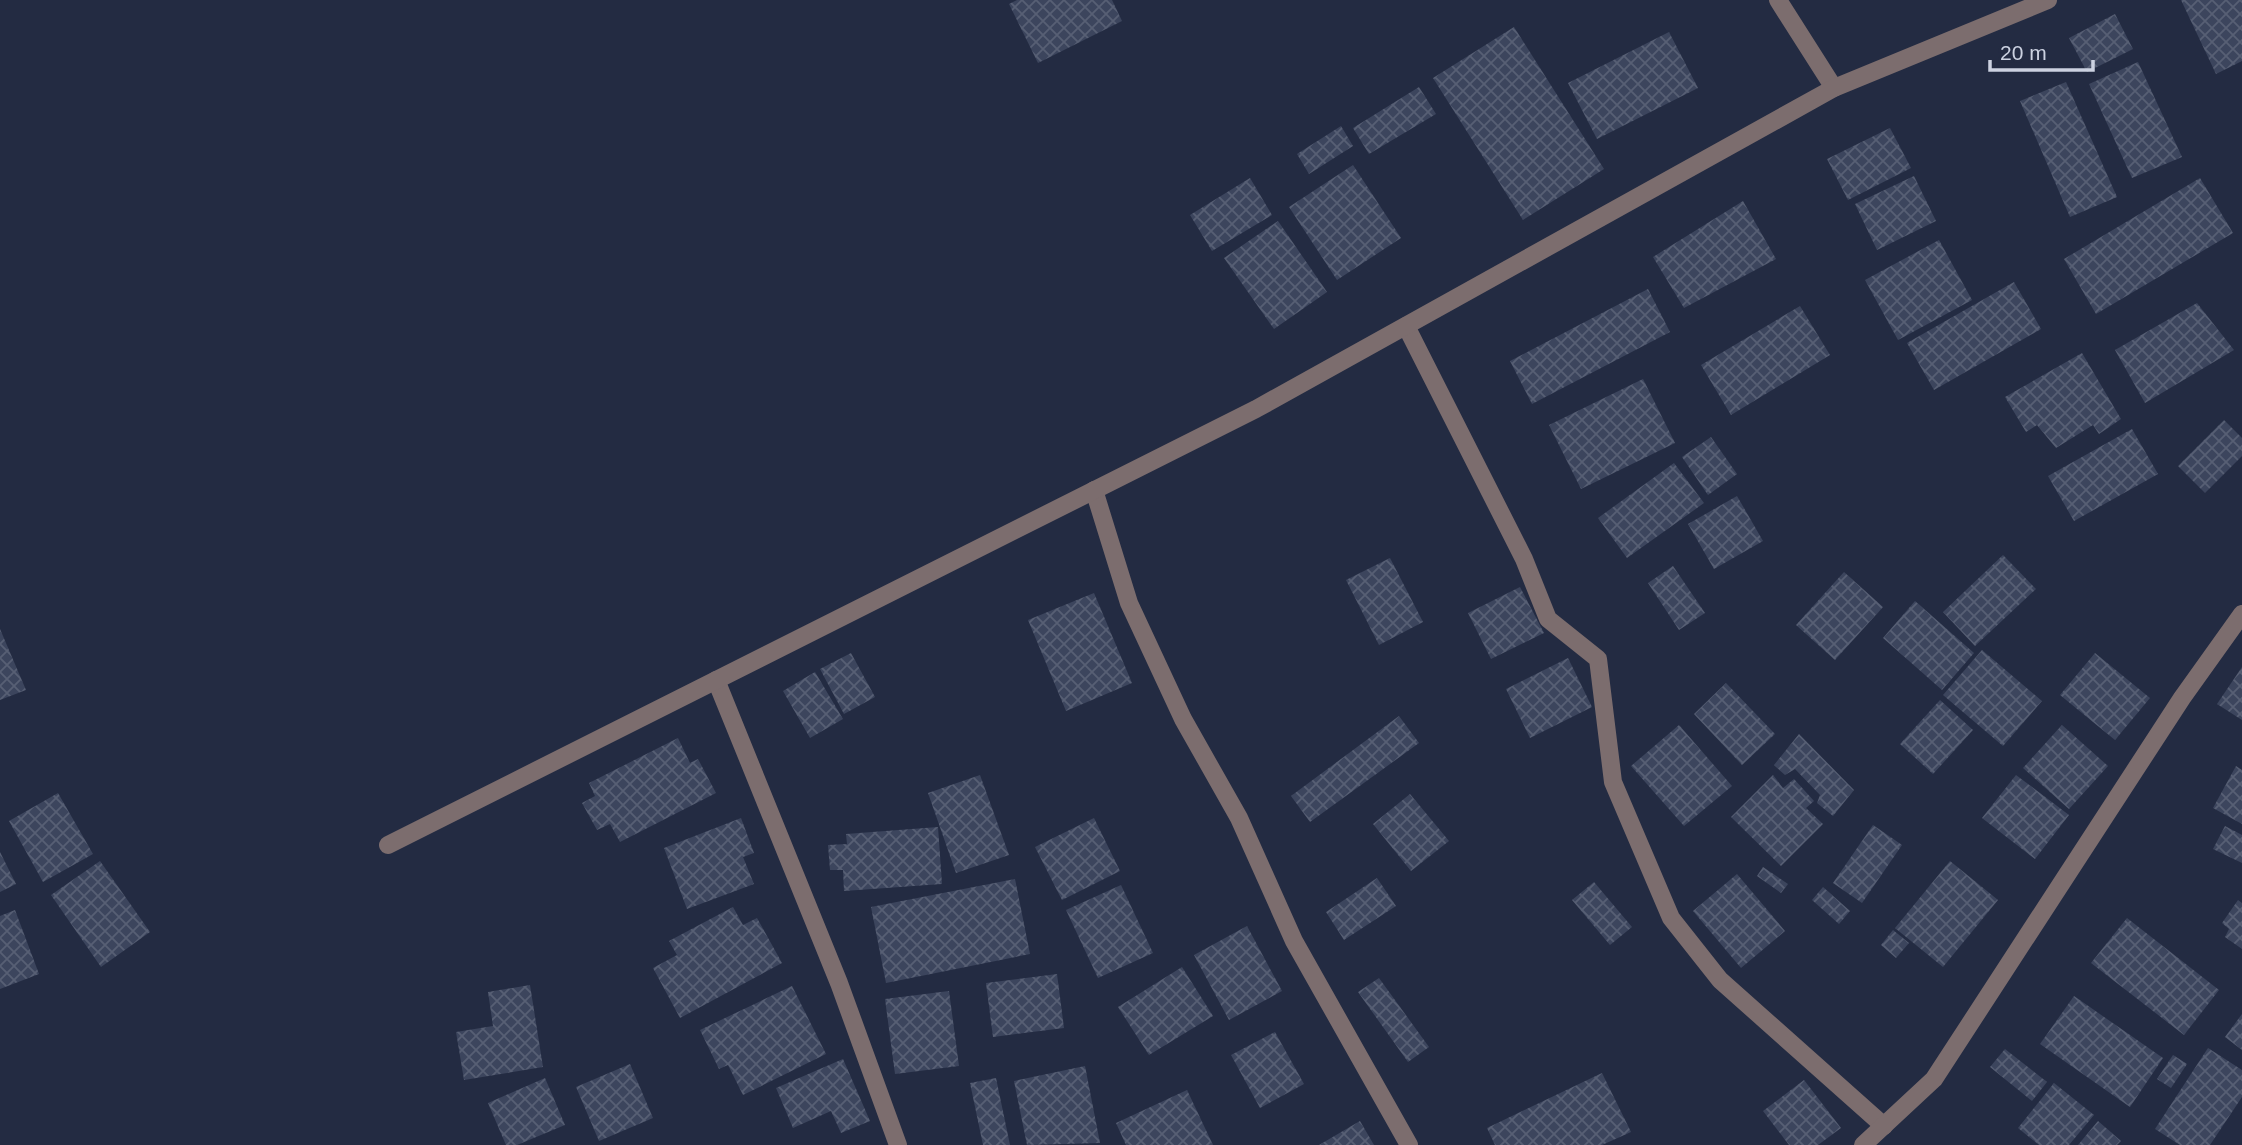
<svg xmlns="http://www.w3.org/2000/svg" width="2242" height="1145" font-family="Helvetica,sans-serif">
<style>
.building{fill:url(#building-cross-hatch)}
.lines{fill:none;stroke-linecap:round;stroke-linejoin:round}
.minor{stroke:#7c6d6e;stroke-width:18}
</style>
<defs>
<pattern id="building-cross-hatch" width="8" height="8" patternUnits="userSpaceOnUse" patternTransform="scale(1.75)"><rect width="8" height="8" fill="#3c455d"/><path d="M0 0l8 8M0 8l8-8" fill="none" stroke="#575f74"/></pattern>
</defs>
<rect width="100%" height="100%" fill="#232b42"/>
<g class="building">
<path d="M 1017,0 L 1112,0 L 1122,21 L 1038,63 L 1009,4 Z"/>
<path d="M 2181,0 L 2242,0 L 2242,61 L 2216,74 Z"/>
<path d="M 2115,14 L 2133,49 L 2087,72 L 2069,38 Z"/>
<path d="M 1514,27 L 1604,169 L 1523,220 L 1433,78 Z"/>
<path d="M 1669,32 L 1698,88 L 1597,139 L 1568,83 Z"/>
<path d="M 2138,62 L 2182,157 L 2132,178 L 2089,84 Z"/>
<path d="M 2066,82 L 2117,197 L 2070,217 L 2020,101 Z"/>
<path d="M 1419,87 L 1436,114 L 1369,154 L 1353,128 Z"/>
<path d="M 1341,126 L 1353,146 L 1309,174 L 1297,154 Z"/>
<path d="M 1890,128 L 1911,168 L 1848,200 L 1827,159 Z"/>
<path d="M 1353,165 L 1401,238 L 1337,280 L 1289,207 Z"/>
<path d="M 1914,176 L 1936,221 L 1877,250 L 1855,204 Z"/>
<path d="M 1250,178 L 1272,215 L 1212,251 L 1190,215 Z"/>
<path d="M 2200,178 L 2233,233 L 2096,314 L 2064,259 Z"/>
<path d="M 1743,201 L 1776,259 L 1684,308 L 1653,257 Z"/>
<path d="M 1278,221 L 1327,292 L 1274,329 L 1224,258 Z"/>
<path d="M 1939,240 L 1972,300 L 1898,340 L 1865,280 Z"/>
<path d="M 2014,282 L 2041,329 L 1934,390 L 1907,343 Z"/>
<path d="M 1648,289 L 1670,332 L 1532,404 L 1510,361 Z"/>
<path d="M 2197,303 L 2234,350 L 2145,403 L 2115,350 Z"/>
<path d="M 1800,306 L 1830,355 L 1731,415 L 1701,365 Z"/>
<path d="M 2082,353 L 2121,419 L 2099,434 L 2093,425 L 2056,448 L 2037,425 L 2026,432 L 2005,397 Z"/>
<path d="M 1643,379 L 1675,443 L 1581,489 L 1549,425 Z"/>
<path d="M 2224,420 L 2242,438 L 2242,456 L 2205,493 L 2178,466 Z"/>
<path d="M 2132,429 L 2158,474 L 2074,521 L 2048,476 Z"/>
<path d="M 1711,437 L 1737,474 L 1708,495 L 1682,457 Z"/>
<path d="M 1674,463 L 1704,503 L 1627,558 L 1598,518 Z"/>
<path d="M 1737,496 L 1763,541 L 1714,569 L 1688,524 Z"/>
<path d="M 2003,555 L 2036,589 L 1975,646 L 1943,612 Z"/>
<path d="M 1390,558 L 1423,622 L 1379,645 L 1346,580 Z"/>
<path d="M 1673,566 L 1705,613 L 1679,630 L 1648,583 Z"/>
<path d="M 1844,572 L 1883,607 L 1835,660 L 1796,625 Z"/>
<path d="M 1520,587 L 1544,633 L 1491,659 L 1468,613 Z"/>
<path d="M 1094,593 L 1132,683 L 1066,711 L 1028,620 Z"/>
<path d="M 1915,601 L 1974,653 L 1942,690 L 1883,638 Z"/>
<path d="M 0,629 L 26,690 L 0,700 Z"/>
<path d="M 1982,650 L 2042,701 L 2003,746 L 1943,695 Z"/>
<path d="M 851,653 L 875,697 L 844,714 L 820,669 Z"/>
<path d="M 2095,653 L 2150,698 L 2115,740 L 2060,695 Z"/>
<path d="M 1568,658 L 1592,707 L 1530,738 L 1506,689 Z"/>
<path d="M 2242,667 L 2242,720 L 2217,704 Z"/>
<path d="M 815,672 L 843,719 L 810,738 L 783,691 Z"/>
<path d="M 1726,683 L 1775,734 L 1742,765 L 1694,714 Z"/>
<path d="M 1940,700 L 1973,730 L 1933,774 L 1900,744 Z"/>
<path d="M 1399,716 L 1419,743 L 1310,822 L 1291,796 Z"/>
<path d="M 1679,725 L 1732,786 L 1684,826 L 1631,766 Z"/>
<path d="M 2062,725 L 2108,766 L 2069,809 L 2023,768 Z"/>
<path d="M 1799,734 L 1854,790 L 1833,816 L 1817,803 L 1820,795 L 1795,769 L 1785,775 L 1774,765 Z"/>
<path d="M 678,738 L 690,763 L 698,759 L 716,793 L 620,842 L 610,824 L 597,830 L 582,803 L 595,796 L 589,783 Z"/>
<path d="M 2236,766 L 2242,770 L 2242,824 L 2213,808 Z"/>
<path d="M 980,775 L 1009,855 L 956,873 L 928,793 Z"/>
<path d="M 1773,775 L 1783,788 L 1794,779 L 1814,801 L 1806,808 L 1823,824 L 1781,866 L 1731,817 Z"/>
<path d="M 2016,775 L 2069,815 L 2035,859 L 1982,818 Z"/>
<path d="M 58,793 L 93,854 L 43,882 L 9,821 Z"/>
<path d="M 1410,794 L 1449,841 L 1411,871 L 1373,824 Z"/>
<path d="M 741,818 L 754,853 L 743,857 L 754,884 L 687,909 L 664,848 Z"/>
<path d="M 1094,818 L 1120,871 L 1062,900 L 1035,847 Z"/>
<path d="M 1873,825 L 1902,845 L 1862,903 L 1833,883 Z"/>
<path d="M 2225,826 L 2242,835 L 2242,863 L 2213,849 Z"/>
<path d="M 938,827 L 942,884 L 844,891 L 843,870 L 830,870 L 828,845 L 847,844 L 846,834 Z"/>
<path d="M 0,852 L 16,884 L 0,892 Z"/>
<path d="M 100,861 L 150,932 L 101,967 L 51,895 Z"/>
<path d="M 1950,861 L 1998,900 L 1943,967 L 1895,928 Z"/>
<path d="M 1763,867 L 1788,884 L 1781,893 L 1757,876 Z"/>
<path d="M 1737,874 L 1785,931 L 1741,968 L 1693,911 Z"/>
<path d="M 1377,878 L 1396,906 L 1344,940 L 1326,912 Z"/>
<path d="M 1015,879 L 1030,954 L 886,983 L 871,907 Z"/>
<path d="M 1594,882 L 1632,927 L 1610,945 L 1572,900 Z"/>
<path d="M 1121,885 L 1153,953 L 1098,978 L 1066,910 Z"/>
<path d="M 1823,887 L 1850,911 L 1839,924 L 1812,900 Z"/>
<path d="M 2238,900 L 2242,903 L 2242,949 L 2225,937 L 2229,929 L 2222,923 Z"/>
<path d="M 733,907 L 743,925 L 757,918 L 782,963 L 680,1018 L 653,968 L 677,955 L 669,941 Z"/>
<path d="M 15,910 L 39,974 L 0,989 L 0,916 Z"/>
<path d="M 2127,918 L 2219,990 L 2184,1035 L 2091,963 Z"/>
<path d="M 1247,926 L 1282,991 L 1229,1020 L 1194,955 Z"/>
<path d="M 1893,930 L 1909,943 L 1896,958 L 1881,945 Z"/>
<path d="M 1182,967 L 1213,1016 L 1149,1055 L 1118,1007 Z"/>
<path d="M 1057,974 L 1064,1028 L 993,1037 L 986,983 Z"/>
<path d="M 1379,978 L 1429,1047 L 1408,1062 L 1358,992 Z"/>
<path d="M 530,985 L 543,1067 L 464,1080 L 456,1032 L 493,1026 L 488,992 Z"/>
<path d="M 792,986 L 826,1054 L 743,1095 L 728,1065 L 719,1069 L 700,1030 Z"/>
<path d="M 949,991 L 959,1066 L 895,1074 L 885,999 Z"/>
<path d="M 2074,996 L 2163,1058 L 2130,1107 L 2040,1044 Z"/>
<path d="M 2242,1014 L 2242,1050 L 2225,1037 Z"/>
<path d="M 1275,1032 L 1304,1084 L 1260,1108 L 1231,1055 Z"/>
<path d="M 2208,1048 L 2242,1070 L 2242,1097 L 2210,1145 L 2180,1145 L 2155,1129 Z"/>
<path d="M 2005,1049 L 2047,1082 L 2032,1101 L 1990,1067 Z"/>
<path d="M 2173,1055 L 2187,1064 L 2171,1088 L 2157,1079 Z"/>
<path d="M 843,1059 L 870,1121 L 841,1133 L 831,1111 L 793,1128 L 776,1088 Z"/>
<path d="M 630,1064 L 653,1118 L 599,1141 L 576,1087 Z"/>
<path d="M 1085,1066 L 1100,1143 L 1027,1145 L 1014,1081 Z"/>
<path d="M 1602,1073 L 1631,1132 L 1602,1145 L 1495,1145 L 1487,1128 Z"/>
<path d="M 545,1078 L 565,1125 L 517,1145 L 506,1145 L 488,1103 Z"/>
<path d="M 996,1078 L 1010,1145 L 983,1145 L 970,1083 Z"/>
<path d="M 1804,1080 L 1841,1128 L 1818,1145 L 1789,1145 L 1763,1111 Z"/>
<path d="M 2054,1083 L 2094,1115 L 2069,1145 L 2039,1145 L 2018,1128 Z"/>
<path d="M 1187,1090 L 1213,1145 L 1126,1145 L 1116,1123 Z"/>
<path d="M 1360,1121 L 1374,1145 L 1319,1145 Z"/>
<path d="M 2098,1121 L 2121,1141 L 2117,1145 L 2078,1145 Z"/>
</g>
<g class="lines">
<g class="minor">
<path d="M 1778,0 L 1834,88"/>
<path d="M 1406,326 L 1524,559 L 1548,619 L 1598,659 L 1613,782 L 1671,918 L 1720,980 L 1884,1126"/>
<path d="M 1094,490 L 1129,603 L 1183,719 L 1239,818 L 1294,941 L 1409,1145"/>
<path d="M 716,680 L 839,983 L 898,1145"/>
<path d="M 388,845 L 1256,409 L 1834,88 L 2048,0"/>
<path d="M 1863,1145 L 1934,1079 L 2182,698 L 2242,614"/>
</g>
</g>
<path d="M1990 60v10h103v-10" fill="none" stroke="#ccd2e1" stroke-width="3.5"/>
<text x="2000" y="60" font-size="21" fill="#ccd2e1" stroke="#232b42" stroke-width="5" paint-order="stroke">20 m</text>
</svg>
